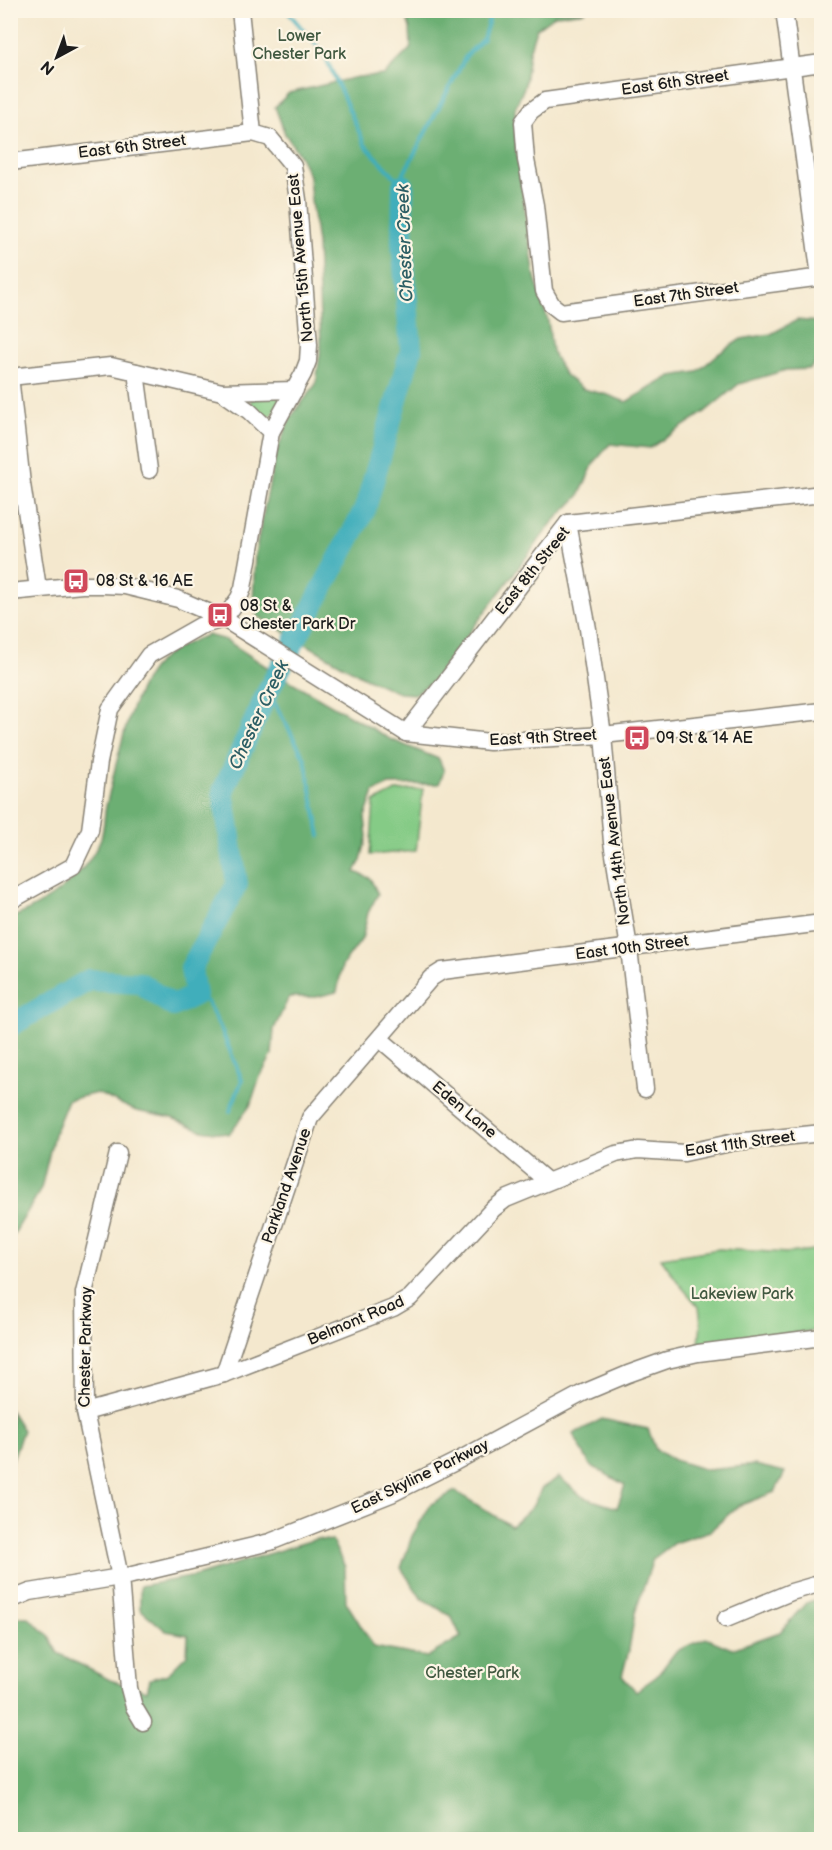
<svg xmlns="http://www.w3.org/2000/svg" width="832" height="1850" font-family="'Balsamiq Sans',sans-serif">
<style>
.green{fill:#85cb86;stroke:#507451;stroke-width:1.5}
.forest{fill:#6caf73;stroke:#446648;stroke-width:1.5}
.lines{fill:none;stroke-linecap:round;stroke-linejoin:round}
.stream{stroke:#3faebb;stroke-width:4}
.river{stroke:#3faebb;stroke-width:22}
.minor-casing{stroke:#888275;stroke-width:19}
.minor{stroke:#fff;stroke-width:16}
.labels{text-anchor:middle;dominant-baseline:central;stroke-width:4.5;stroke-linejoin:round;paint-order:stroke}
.park-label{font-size:16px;fill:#415941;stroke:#fcf5e5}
.street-label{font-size:16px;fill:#1c1c1c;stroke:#fcf5e5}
.poi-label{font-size:16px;fill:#1c1c1c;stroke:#fcf5e5;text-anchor:start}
.water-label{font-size:18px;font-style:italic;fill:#2c5e64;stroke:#fcf5e5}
</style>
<rect width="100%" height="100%" fill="#fcf5e5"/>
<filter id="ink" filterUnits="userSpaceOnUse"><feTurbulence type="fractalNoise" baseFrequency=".0167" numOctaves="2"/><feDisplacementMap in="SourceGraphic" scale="12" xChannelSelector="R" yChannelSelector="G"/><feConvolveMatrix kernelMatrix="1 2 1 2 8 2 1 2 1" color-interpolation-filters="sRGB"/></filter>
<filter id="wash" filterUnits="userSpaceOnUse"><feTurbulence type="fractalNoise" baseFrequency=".008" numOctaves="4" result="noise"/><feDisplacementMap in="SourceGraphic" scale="24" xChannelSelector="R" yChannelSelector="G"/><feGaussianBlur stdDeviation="1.35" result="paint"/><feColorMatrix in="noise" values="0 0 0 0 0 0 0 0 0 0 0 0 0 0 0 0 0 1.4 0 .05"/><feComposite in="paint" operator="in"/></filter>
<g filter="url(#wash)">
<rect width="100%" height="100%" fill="#f4e8ce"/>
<g class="green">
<path d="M 277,394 L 282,399 L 271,416 L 266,417 L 251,405 L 251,400 L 253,397 Z"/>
<path d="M 423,789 L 416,851 L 370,855 L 374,802 L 396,791 Z"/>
<path d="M 719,1249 L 788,1253 L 821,1249 L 821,1330 L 699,1344 L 701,1323 L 699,1307 L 680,1285 L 661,1258 Z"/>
</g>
<g class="forest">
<path d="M 404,11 L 586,11 L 581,13 L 555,15 L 536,29 L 529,52 L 525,85 L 515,109 L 516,149 L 535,277 L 548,321 L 552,351 L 564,374 L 583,389 L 608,395 L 626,402 L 671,376 L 697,372 L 718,354 L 741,339 L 771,334 L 797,320 L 819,322 C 821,345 825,351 810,369 L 786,370 L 739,384 L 705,412 L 650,448 L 610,444 L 594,463 L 579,496 L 552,523 L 433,681 L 415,694 L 399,693 L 365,678 L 257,616 L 253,604 L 255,554 L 275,456 L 290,418 L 316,384 L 321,345 L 317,244 L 311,200 L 309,176 L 300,156 L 285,134 L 275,107 L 289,93 L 357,77 L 384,75 L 411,48 L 410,28 Z"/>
<path d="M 207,635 L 226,640 L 273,671 L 390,739 L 439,759 L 444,771 L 439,784 L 389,785 L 374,792 L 365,817 L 367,837 L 361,860 L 355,872 L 370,878 L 378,894 L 368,913 L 362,939 L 342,966 L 337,992 L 316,997 L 289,997 L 274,1029 L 272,1055 L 259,1079 L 250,1106 L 229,1134 L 201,1130 L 172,1118 L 136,1111 L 97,1093 L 68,1100 L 54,1134 L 41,1189 L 11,1239 L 11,918 C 47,904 86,876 101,838 C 104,828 104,816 106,806 C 116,767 128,699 153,668 C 167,651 187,643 207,635 Z"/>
<path d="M 11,1411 L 23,1430 L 11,1464 Z"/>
<path d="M 602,1419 L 648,1429 L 656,1450 L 674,1460 L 707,1470 L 755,1465 L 785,1472 L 775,1492 L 738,1506 L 710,1531 L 674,1543 L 653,1559 L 635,1613 L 629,1650 L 622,1676 L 636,1691 L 657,1676 L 676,1651 L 706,1638 L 732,1649 L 780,1632 L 806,1603 L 821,1598 L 821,1839 L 11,1840 L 11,1617 L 28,1617 L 48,1635 L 58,1653 L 110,1680 L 147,1691 L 150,1679 L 168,1674 L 187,1655 L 188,1635 L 166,1631 L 140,1609 L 140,1586 L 196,1576 L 316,1539 L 332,1541 L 345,1567 L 346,1602 L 374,1647 L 427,1657 L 461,1637 L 451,1616 L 421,1598 L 401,1568 L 412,1536 L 431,1504 L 455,1491 L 511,1526 L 532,1507 L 542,1488 L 559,1477 L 583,1497 L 617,1508 L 625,1485 L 590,1465 L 573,1434 Z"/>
</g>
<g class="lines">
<g class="stream">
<path d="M 284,10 L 288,12 L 324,54 L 365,145 L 403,185"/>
<path d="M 403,185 L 403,175 L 466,56 L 483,39 L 492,10"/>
<path d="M 268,691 L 305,759 L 320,836"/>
<path d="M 195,995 L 207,1002 L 221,1029 L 242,1080 L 230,1111"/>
</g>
<path class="river" d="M 10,1026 L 89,980 L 140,983 L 173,1006 L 195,995 L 191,968 L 237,884 L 223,791 L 268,691 L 365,509 L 411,350 L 402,242 L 403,185"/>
</g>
</g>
<g filter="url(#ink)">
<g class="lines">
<g class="minor-casing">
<g id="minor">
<path d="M 784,10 L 820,277"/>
<path d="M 822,63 L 545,101 L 531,111 L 523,122 L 526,160 L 535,205 L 544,291 L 552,305 L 561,312 L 822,277"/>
<path d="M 10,162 L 253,133"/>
<path d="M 136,372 L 149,470"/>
<path d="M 10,376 L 22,484 L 38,588"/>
<path d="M 10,377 L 111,366 L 222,392 L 295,390"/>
<path d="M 222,392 L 249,411 L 271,432"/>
<path d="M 568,523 L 588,629 L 603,735 L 612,842 L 629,948 L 645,1089"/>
<path d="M 10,592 L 82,585 L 103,585 L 125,586 L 178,599 L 224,619 L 406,733 L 490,742 L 603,735 L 822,711"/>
<path d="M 224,619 L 239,598 L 243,588 L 271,432 L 303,374 L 308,361 L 309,345 L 298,200 L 293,166 L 270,138 L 253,133 L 240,10"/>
<path d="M 406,733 L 568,523 L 822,494"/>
<path d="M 10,901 L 73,866 L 90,830 L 99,762 L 110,709 L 149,655 L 200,626 L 224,619"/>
<path d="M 380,1039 L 547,1181"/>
<path d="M 118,1153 L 84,1293 L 85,1412 L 120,1577 L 129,1688 L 134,1707 L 143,1722"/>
<path d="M 224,1374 L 310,1118 L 431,978 L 442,971 L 822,923"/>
<path d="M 85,1412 L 224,1374 L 393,1308 L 410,1298 L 493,1209 L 506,1199 L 616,1154 L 638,1150 L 684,1153 L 735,1142 L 822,1133"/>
<path d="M 10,1600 L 30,1592 L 132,1575 L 270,1542 L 391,1494 L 455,1462 L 583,1393 L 628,1374 L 667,1360 L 698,1353 L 822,1337"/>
<path d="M 726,1619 L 791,1592 L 822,1583"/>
</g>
</g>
<use href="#minor" class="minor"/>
</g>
</g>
<defs>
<g id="bus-square" transform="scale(1.35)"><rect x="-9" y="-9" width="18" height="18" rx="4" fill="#d1495b" stroke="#fcf5e5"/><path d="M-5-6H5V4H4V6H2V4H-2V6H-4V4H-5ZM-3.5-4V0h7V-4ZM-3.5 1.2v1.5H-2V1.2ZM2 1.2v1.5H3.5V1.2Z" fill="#fff"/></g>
</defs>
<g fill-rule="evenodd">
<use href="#bus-square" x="76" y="581"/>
<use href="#bus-square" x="220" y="615"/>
<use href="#bus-square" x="637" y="738"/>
</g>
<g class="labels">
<g class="park-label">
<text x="299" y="36">Lower<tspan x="299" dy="18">Chester Park</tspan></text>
<text x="742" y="1294">Lakeview Park</text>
<text x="472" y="1673">Chester Park</text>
</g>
<g class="street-label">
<text transform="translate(675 83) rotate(-8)">East 6th Street</text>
<text transform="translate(132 147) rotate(-7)">East 6th Street</text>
<text transform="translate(301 258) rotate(-95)">North 15th Avenue East</text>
<text transform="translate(686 295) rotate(-8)">East 7th Street</text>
<text transform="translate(533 571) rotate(-51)">East 8th Street</text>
<text transform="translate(543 738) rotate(-3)">East 9th Street</text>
<text transform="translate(615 841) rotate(-97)">North 14th Avenue East</text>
<text transform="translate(632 948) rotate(-7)">East 10th Street</text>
<text transform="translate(464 1110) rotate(40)">Eden Lane</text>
<text transform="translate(740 1144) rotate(-8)">East 11th Street</text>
<text transform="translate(287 1186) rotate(-71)">Parkland Avenue</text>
<text transform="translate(356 1321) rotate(-23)">Belmont Road</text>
<text transform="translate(86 1347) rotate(-89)">Chester Parkway</text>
<text transform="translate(420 1477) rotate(-26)">East Skyline Parkway</text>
</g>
<g class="poi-label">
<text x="96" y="581">08 St &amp; 16 AE</text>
<text x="240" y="606">08 St &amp;<tspan x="240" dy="18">Chester Park Dr</tspan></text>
<text x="656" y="738">09 St &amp; 14 AE</text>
</g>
<g class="water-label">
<text transform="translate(405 243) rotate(-92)">Chester Creek</text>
<text transform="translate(259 715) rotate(-65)">Chester Creek</text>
</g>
</g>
<rect width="832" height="1850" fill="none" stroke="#fcf5e5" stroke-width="36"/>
<g transform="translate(57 57) rotate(221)" stroke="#fcf5e5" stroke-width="4.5" paint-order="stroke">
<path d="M0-4.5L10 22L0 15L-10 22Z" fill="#1c1c1c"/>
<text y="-9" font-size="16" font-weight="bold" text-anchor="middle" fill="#1c1c1c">N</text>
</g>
</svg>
